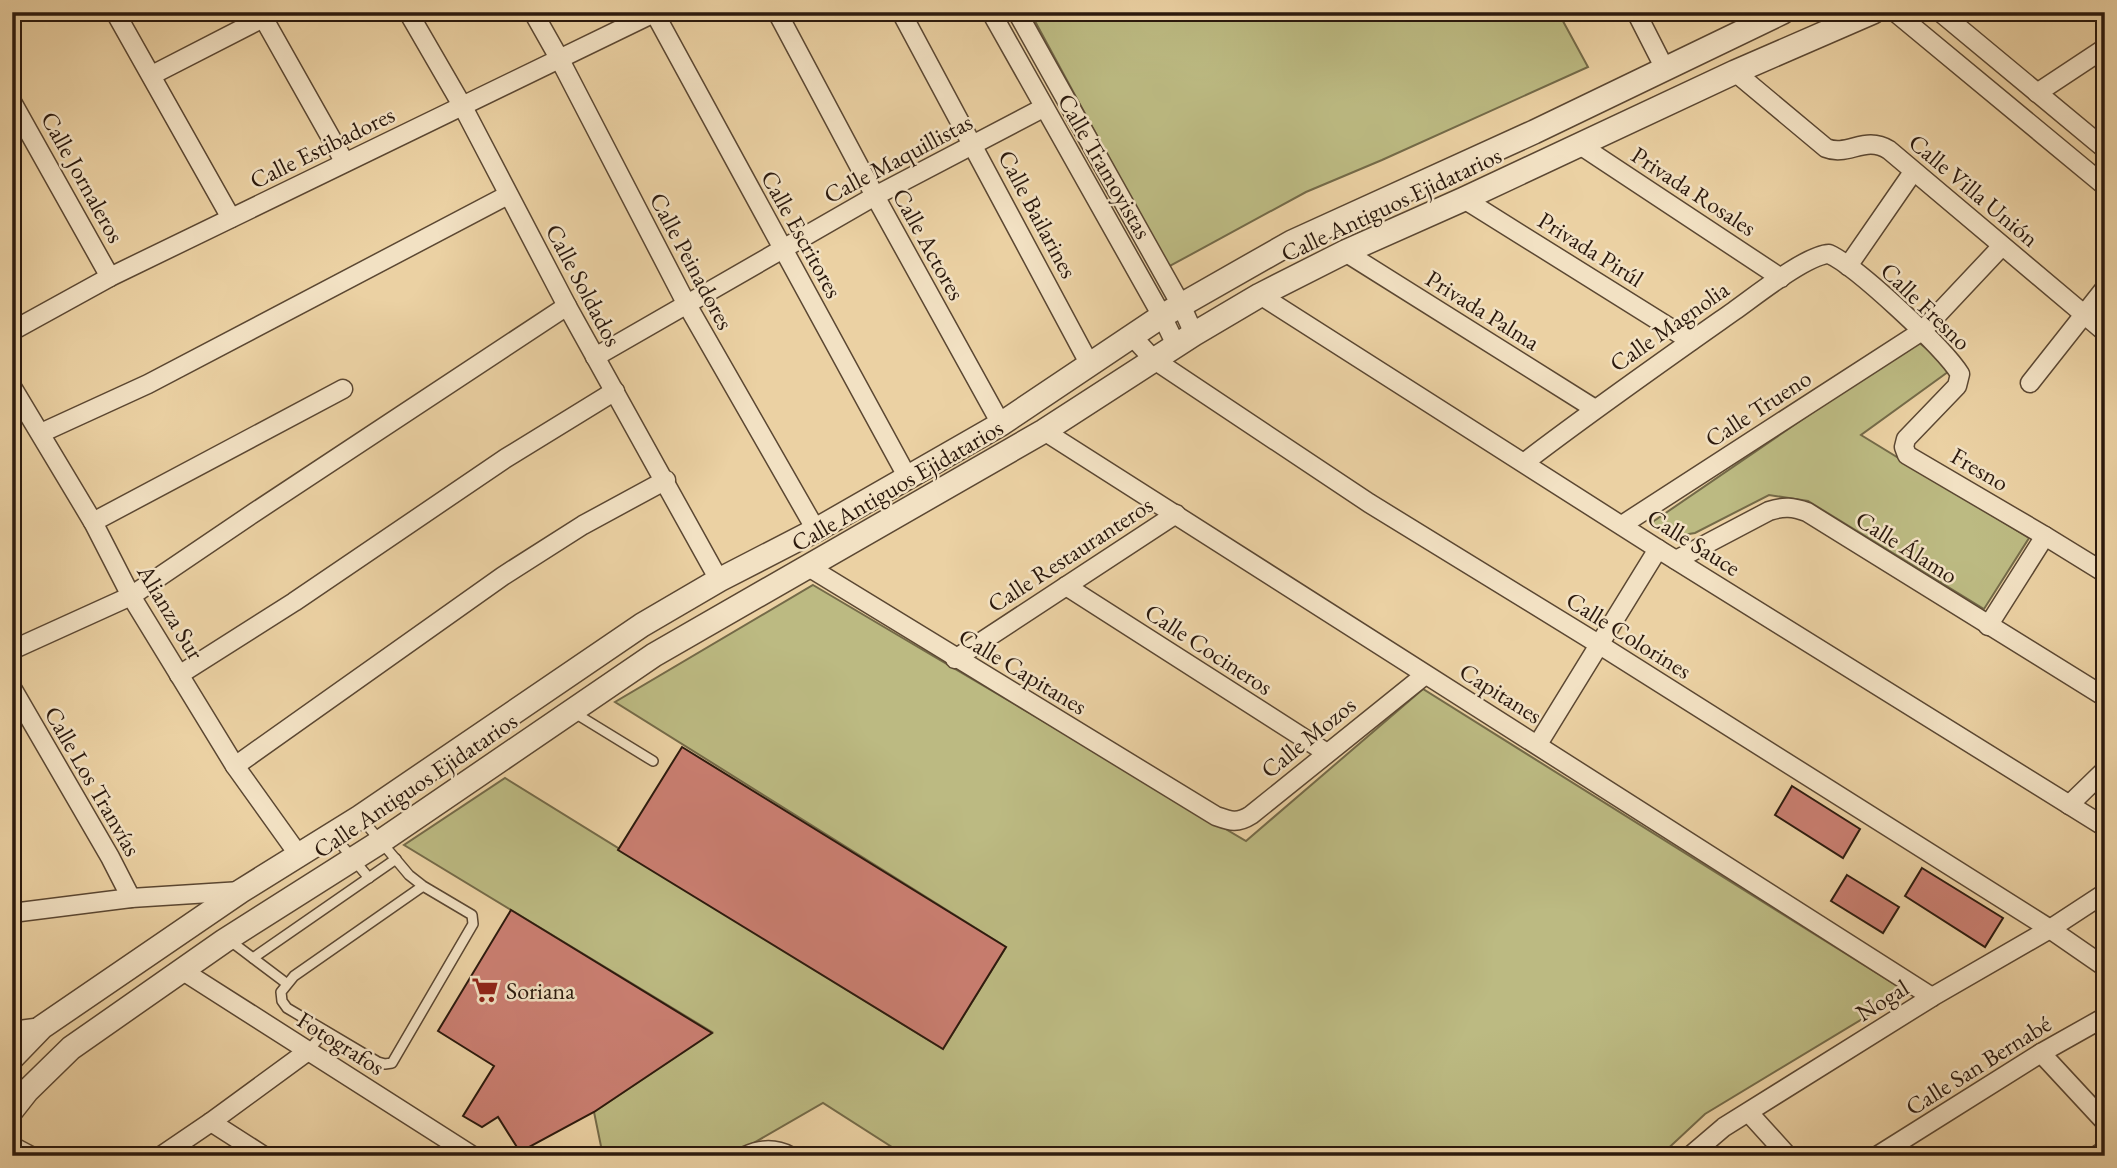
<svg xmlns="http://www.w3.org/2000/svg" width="2117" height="1168" font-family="'EB Garamond',serif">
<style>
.green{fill:#bcba82;stroke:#746a48;stroke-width:2}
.building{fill:#cb7f72;stroke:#2b190d;stroke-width:2}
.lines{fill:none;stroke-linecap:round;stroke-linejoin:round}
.service-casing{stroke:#5b4732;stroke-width:12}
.minor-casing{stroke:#5b4732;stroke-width:21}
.tertiary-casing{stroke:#5b4732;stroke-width:26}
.service{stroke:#f2e1c3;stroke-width:9}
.minor{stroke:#f2e1c3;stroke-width:18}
.tertiary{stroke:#f2e1c3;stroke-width:23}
.labels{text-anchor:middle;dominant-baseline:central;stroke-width:5;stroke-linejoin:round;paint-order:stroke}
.street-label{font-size:24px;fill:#2b190d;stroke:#f2e1c3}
.poi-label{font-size:24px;fill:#2b190d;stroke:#f2e1c3;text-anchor:start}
</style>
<rect width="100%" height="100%" fill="#ebd1a3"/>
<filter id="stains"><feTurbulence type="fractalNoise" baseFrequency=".00286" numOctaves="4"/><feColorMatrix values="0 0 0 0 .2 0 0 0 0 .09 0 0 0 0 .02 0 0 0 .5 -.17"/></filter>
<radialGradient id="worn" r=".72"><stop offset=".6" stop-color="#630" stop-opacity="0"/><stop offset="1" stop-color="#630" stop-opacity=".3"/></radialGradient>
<g class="green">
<path d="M 1030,12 L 1558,12 L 1588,67 L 1382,160 L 1306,192 L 1168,267 Z"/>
<path d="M 1917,341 L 1952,369 L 1861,435 L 2029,538 L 1984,609 L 1808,501 L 1769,495 L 1695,533 L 1670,537 L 1651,523 Z"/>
<path d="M 813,585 L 1246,841 L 1423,689 L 1907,992 L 1705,1114 L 1660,1156 L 906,1156 L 823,1103 L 731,1156 L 603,1156 L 594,1112 L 712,1032 L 404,845 L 505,778 L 943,1049 L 1006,947 L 615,702 Z"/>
</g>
<g class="building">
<path d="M 682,747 L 1006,947 L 943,1049 L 618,850 Z"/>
<path d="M 1792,786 L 1860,829 L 1843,858 L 1775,815 Z"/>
<path d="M 1922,868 L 2003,918 L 1985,947 L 1905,896 Z"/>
<path d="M 1847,875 L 1899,907 L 1883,933 L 1831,901 Z"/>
<path d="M 511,910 L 712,1033 L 594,1112 L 520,1152 L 498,1117 L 482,1127 L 463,1116 L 494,1066 L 438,1031 Z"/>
</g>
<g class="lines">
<g class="service-casing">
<g id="service">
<path d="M 573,712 L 653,761"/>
<path d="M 361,818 L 409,875 L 423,886 L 472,915 L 473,924 L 392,1063 L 385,1064 L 378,1062 L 287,1008 L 282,1001 L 281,992 L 294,976 L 423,886"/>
<path d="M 334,836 L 369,878"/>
<path d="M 229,940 L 286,983"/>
<path d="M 253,958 L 396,859"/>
<path d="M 308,1051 L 325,1031"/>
</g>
</g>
<g class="minor-casing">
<g id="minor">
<path d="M 115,12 L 231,218"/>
<path d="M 260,12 L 344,161"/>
<path d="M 408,12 L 463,107 L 567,306 L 719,580"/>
<path d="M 533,12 L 559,58 L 686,303 L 816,530"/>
<path d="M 654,12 L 908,478"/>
<path d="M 777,12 L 875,196 L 1001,424"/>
<path d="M 901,12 L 1090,365"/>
<path d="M 991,12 L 1162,316 L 1176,345"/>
<path d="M 1017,12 L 1181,305 L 1194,334"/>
<path d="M 1636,12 L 1665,69"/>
<path d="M 1895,12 L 2105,186"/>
<path d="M 1940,12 L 2105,149"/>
<path d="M 1735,72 L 1826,148 C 1848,157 1865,135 1889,150 L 2105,332"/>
<path d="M 152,75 L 263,18"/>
<path d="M 2037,93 L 2105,48"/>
<path d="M 12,102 L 110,277"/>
<path d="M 1580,145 L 1781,278"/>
<path d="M 1464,199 L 1691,341"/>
<path d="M 1345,252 L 1595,409"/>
<path d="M 1848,266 L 1913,172"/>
<path d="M 1260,295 L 1658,549 L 2105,827"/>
<path d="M 12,331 L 110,277 L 656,12"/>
<path d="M 1132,336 L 1153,359 L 1369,503 L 1600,645 L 2050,929 L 2105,967"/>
<path d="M 595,357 L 875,196 L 1043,108"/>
<path d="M 2030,383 L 2105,288"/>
<path d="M 12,387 L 93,522 L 131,596 L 235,766 L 298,854"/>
<path d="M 1044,431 L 1932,997"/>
<path d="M 41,433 L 148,384 L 508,195"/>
<path d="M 1525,462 C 1593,410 1663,361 1734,311 C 1754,297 1806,255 1829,254 C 1856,266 1944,348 1960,374 L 1957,386 L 1906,439 L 1904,447 L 1907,455 L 2045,536 L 2105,573"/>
<path d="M 93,522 L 343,389"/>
<path d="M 1622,525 L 1922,331 L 2002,246"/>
<path d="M 1676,560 L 1769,511 C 1784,506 1793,507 1807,512 L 2105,697"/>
<path d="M 807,566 L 1216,816 C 1230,821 1237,824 1251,815 L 1425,675"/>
<path d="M 1066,586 L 1327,753"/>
<path d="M 1988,626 L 2045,536"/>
<path d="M 12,650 L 131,596 L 255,512 L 567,306"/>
<path d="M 955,659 L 1176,514"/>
<path d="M 179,675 L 294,602 L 506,458 L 615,391"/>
<path d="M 12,688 L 110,857 L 131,898"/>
<path d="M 1538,744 L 1658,549"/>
<path d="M 235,766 L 503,576 L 583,525 L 666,480"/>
<path d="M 2069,805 L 2105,770"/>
<path d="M 12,913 L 131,898 L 241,891"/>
<path d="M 183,971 L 473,1156"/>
<path d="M 12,1031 L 42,1027"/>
<path d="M 2041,1053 L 2105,1122"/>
<path d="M 1749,1113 L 1788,1156"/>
<path d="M 211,1122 L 264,1156"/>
<path d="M 12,1146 L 31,1156"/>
<path d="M 161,1156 L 211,1122 L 308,1051"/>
<path d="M 745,1156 C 760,1149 775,1148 790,1156"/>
<path d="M 1690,1156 L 1724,1127 L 1932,997 L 2050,929 L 2105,893"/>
<path d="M 1877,1156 L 2041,1053 L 2105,1017"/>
<path d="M 2096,1156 L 2105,1150"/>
</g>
</g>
<g class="tertiary-casing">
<g id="tertiary">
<path d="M 12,1058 L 42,1027 L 241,891 L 360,817 L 642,625 L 719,580 L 816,530 L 1001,424 L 1162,316 L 1292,242 L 1534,132 L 1783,12"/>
<path d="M 12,1110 L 27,1091 L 71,1048 L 224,941 L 380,842 L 654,655 L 1044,431 L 1194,334 L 1260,295 L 1345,252 L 1464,199 L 1735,72 L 1873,12"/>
</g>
</g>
<use href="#service" class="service"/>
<use href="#minor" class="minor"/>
<use href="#tertiary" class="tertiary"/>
</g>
<defs>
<g id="supermarket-bare" transform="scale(2.1)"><path d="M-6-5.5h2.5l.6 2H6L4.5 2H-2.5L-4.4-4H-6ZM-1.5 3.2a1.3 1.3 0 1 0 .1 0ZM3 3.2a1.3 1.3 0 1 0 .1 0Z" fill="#8f2418" stroke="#f2e1c3" stroke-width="2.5" paint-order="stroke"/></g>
</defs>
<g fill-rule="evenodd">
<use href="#supermarket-bare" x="485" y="990"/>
</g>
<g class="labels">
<g class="street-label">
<text transform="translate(322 147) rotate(-26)">Calle Estibadores</text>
<text transform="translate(898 158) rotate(-28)">Calle Maquillistas</text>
<text transform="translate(1105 166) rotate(60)">Calle Tramoyistas</text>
<text transform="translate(83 177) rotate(61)">Calle Jornaleros</text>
<text transform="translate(1974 190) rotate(40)">Calle Villa Unión</text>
<text transform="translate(1694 191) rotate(33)">Privada Rosales</text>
<text transform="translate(1391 204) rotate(-25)">Calle Antiguos Ejidatarios</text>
<text transform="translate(1038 214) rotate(62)">Calle Bailarines</text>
<text transform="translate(802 234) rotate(61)">Calle Escritores</text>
<text transform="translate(929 244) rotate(61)">Calle Actores</text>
<text transform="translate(1591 249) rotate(32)">Privada Pirúl</text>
<text transform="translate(692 261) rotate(62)">Calle Peinadores</text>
<text transform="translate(584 285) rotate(62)">Calle Soldados</text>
<text transform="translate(1926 306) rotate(44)">Calle Fresno</text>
<text transform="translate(1483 310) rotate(32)">Privada Palma</text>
<text transform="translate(1669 326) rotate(-35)">Calle Magnolia</text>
<text transform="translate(1758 408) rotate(-33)">Calle Trueno</text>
<text transform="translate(1980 469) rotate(30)">Fresno</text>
<text transform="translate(897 485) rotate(-30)">Calle Antiguos Ejidatarios</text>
<text transform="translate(1694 542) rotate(32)">Calle Sauce</text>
<text transform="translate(1907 547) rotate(32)">Calle Álamo</text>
<text transform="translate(1070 554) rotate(-33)">Calle Restauranteros</text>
<text transform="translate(171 612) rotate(59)">Alianza Sur</text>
<text transform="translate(1629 635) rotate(32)">Calle Colorines</text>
<text transform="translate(1209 649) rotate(33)">Calle Cocineros</text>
<text transform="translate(1023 671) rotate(31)">Calle Capitanes</text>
<text transform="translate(1501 693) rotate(32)">Capitanes</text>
<text transform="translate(1308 737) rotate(-39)">Calle Mozos</text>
<text transform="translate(93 781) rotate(60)">Calle Los Tranvías</text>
<text transform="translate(415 785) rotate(-34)">Calle Antiguos Ejidatarios</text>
<text transform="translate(1882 1000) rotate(-32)">Nogal</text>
<text transform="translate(341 1043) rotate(32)">Fotografos</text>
<text transform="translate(1978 1065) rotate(-32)">Calle San Bernabé</text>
</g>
<g class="poi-label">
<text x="506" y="990">Soriana</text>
</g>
</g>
<rect width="2117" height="1168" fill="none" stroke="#ebd1a3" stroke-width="42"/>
<rect x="14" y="14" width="2089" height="1140" fill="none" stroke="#2b190d" stroke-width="3.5"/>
<rect x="21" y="21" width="2075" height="1126" fill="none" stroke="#2b190d" stroke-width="2"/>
<rect width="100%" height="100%" filter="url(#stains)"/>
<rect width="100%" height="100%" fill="url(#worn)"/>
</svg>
